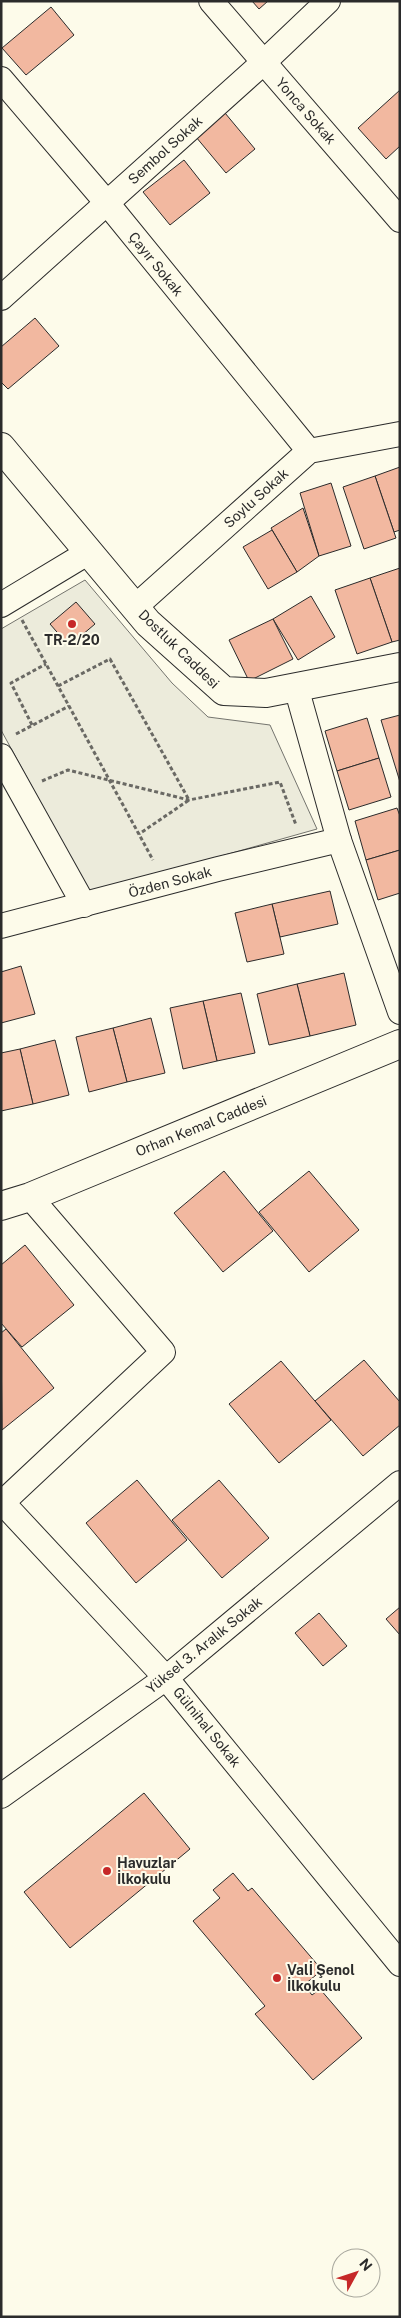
<svg xmlns="http://www.w3.org/2000/svg" width="401" height="2318" font-family="'Public Sans',sans-serif">
<style>
.green{fill:#ecebdb;stroke:#74746e}
.building{fill:#f2b8a0;stroke:#2b2b2b}
.lines{fill:none;stroke-linecap:round;stroke-linejoin:round}
.minor-casing{stroke:#2b2b2b;stroke-width:26}
.tertiary-casing{stroke:#2b2b2b;stroke-width:30}
.path{stroke:#6a6964;stroke-width:3;stroke-dasharray:4 2.5;stroke-linecap:butt}
.minor{stroke:#fdfbea;stroke-width:24}
.tertiary{stroke:#fdfbea;stroke-width:28}
.poi-dot{fill:#c62828;stroke:#fdfbea;stroke-width:2}
.labels{text-anchor:middle;dominant-baseline:central;stroke-width:4;stroke-linejoin:round;paint-order:stroke}
.street-label{font-size:14px;fill:#2b2b2b;stroke:#fdfbea}
.poi-label{font-size:14px;font-weight:bold;fill:#2b2b2b;stroke:#fdfbea;text-anchor:start}
</style>
<rect width="100%" height="100%" fill="#fdfbea"/>
<path class="green" d="M 85,580 L 172,683 L 208,717 L 270,725 L 317,829 L 90,893 L 1,730 L 1,629 Z"/>
<g class="building">
<path d="M 252,1 L 268,1 L 259,9 Z"/>
<path d="M 51,7 L 74,35 L 26,75 L 2,48 Z"/>
<path d="M 400,90 L 400,146 L 386,159 L 358,128 Z"/>
<path d="M 225,113 L 255,149 L 226,173 L 196,137 Z"/>
<path d="M 184,160 L 210,193 L 170,225 L 143,192 Z"/>
<path d="M 35,318 L 59,346 L 8,389 L 1,382 L 1,347 Z"/>
<path d="M 400,467 L 400,530 L 394,532 L 375,476 Z"/>
<path d="M 375,476 L 396,538 L 364,549 L 343,487 Z"/>
<path d="M 331,483 L 351,546 L 319,556 L 300,493 Z"/>
<path d="M 303,508 L 319,556 L 297,572 L 271,528 Z"/>
<path d="M 272,530 L 297,572 L 268,589 L 243,547 Z"/>
<path d="M 400,568 L 400,640 L 392,642 L 370,578 Z"/>
<path d="M 370,578 L 392,642 L 357,654 L 335,590 Z"/>
<path d="M 311,596 L 335,637 L 298,660 L 273,619 Z"/>
<path d="M 76,602 L 95,624 L 69,646 L 50,624 Z"/>
<path d="M 273,619 L 293,659 L 249,681 L 229,640 Z"/>
<path d="M 400,715 L 400,782 L 381,720 Z"/>
<path d="M 367,718 L 379,758 L 337,771 L 325,731 Z"/>
<path d="M 379,758 L 391,797 L 349,810 L 337,771 Z"/>
<path d="M 397,808 L 400,816 L 400,850 L 366,860 L 355,821 Z"/>
<path d="M 400,850 L 400,893 L 378,900 L 366,860 Z"/>
<path d="M 330,891 L 338,924 L 280,937 L 272,904 Z"/>
<path d="M 272,904 L 284,954 L 247,962 L 235,913 Z"/>
<path d="M 21,966 L 35,1014 L 1,1023 L 1,972 Z"/>
<path d="M 344,973 L 356,1025 L 310,1036 L 297,984 Z"/>
<path d="M 297,984 L 310,1036 L 269,1045 L 257,994 Z"/>
<path d="M 241,993 L 255,1053 L 217,1061 L 203,1001 Z"/>
<path d="M 203,1001 L 217,1061 L 183,1069 L 170,1008 Z"/>
<path d="M 151,1018 L 165,1073 L 127,1082 L 113,1028 Z"/>
<path d="M 113,1028 L 127,1082 L 89,1092 L 76,1037 Z"/>
<path d="M 55,1040 L 69,1095 L 33,1104 L 20,1049 Z"/>
<path d="M 20,1049 L 33,1104 L 1,1111 L 1,1053 Z"/>
<path d="M 224,1171 L 273,1231 L 223,1272 L 174,1213 Z"/>
<path d="M 309,1171 L 359,1230 L 309,1272 L 259,1212 Z"/>
<path d="M 25,1245 L 74,1305 L 22,1347 L 1,1323 L 1,1265 Z"/>
<path d="M 6,1329 L 54,1388 L 2,1430 L 1,1333 Z"/>
<path d="M 364,1360 L 400,1402 L 400,1425 L 363,1456 L 315,1401 Z"/>
<path d="M 281,1361 L 331,1420 L 279,1463 L 229,1404 Z"/>
<path d="M 137,1480 L 187,1540 L 136,1583 L 86,1523 Z"/>
<path d="M 219,1480 L 269,1538 L 222,1578 L 172,1520 Z"/>
<path d="M 400,1607 L 400,1635 L 386,1619 Z"/>
<path d="M 319,1613 L 347,1646 L 323,1666 L 295,1633 Z"/>
<path d="M 144,1793 L 190,1849 L 70,1948 L 24,1892 Z"/>
<path d="M 233,1873 L 248,1891 L 252,1888 L 322,1970 L 304,1985 L 312,1995 L 320,1989 L 362,2038 L 313,2080 L 255,2014 L 265,2006 L 193,1921 L 220,1898 L 213,1890 Z"/>
</g>
<g class="lines">
<g class="minor-casing">
<g id="minor">
<path d="M 211,1 L 400,220"/>
<path d="M 1,79 L 107,203 L 309,451"/>
<path d="M 1,298 L 264,62 L 328,1"/>
<path d="M 1,605 L 89,552"/>
<path d="M 135,607 L 309,451 L 400,434"/>
<path d="M 296,687 L 339,840 L 400,1012"/>
<path d="M 1,756 L 84,905"/>
<path d="M 1,926 L 218,869 L 339,840"/>
<path d="M 1,1501 L 166,1678 L 400,1964"/>
<path d="M 2,1503 L 163,1352 L 30,1197"/>
<path d="M 1,1796 L 166,1678 L 400,1483"/>
</g>
</g>
<g class="tertiary-casing">
<g id="tertiary">
<path d="M 1,447 L 148,623 L 224,691 L 266,693 L 400,667"/>
<path d="M 1,1206 L 30,1197 L 400,1044"/>
</g>
</g>
<g class="path">
<path d="M 22,620 L 153,860"/>
<path d="M 58,686 L 110,659 L 189,800 L 139,834"/>
<path d="M 32,725 L 11,683 L 46,664"/>
<path d="M 16,734 L 69,706"/>
<path d="M 42,781 L 68,770 L 189,800 L 280,782 L 296,825"/>
</g>
<use href="#minor" class="minor"/>
<use href="#tertiary" class="tertiary"/>
</g>
<g class="poi-dot">
<circle cx="72" cy="624" r="5"/>
<circle cx="107" cy="1871" r="5"/>
<circle cx="277" cy="1978" r="5"/>
</g>
<g class="labels">
<g class="street-label">
<text transform="translate(306 111) rotate(49)">Yonca Sokak</text>
<text transform="translate(165 150) rotate(-42)">Sembol Sokak</text>
<text transform="translate(156 264) rotate(51)">Çayır Sokak</text>
<text transform="translate(256 498) rotate(-42)">Soylu Sokak</text>
<text transform="translate(179 649) rotate(44)">Dostluk Caddesi</text>
<text transform="translate(170 882) rotate(-15)">Özden Sokak</text>
<text transform="translate(201 1126) rotate(-22)">Orhan Kemal Caddesi</text>
<text transform="translate(204 1645) rotate(-39)">Yüksel 3. Aralık Sokak</text>
<text transform="translate(207 1727) rotate(51)">Gülnihal Sokak</text>
</g>
<g class="poi-label">
<text x="72" y="640" text-anchor="middle">TR-2/20</text>
<text x="117" y="1863">Havuzlar<tspan x="117" dy="16">İlkokulu</tspan></text>
<text x="287" y="1970">Valİ Şenol<tspan x="287" dy="16">İlkokulu</tspan></text>
</g>
</g>
<rect width="401" height="2318" fill="none" stroke="#2b2b2b" stroke-width="5"/>
<g transform="translate(356 2273) rotate(50)"><circle r="24" fill="#fdfbea" stroke="#a9a89e"/>
<path d="M0-4L9 19L0 12L-9 19Z" fill="#c62828"/>
<text y="-8" font-size="14" font-weight="bold" text-anchor="middle" fill="#2b2b2b">N</text>
</g>
</svg>
